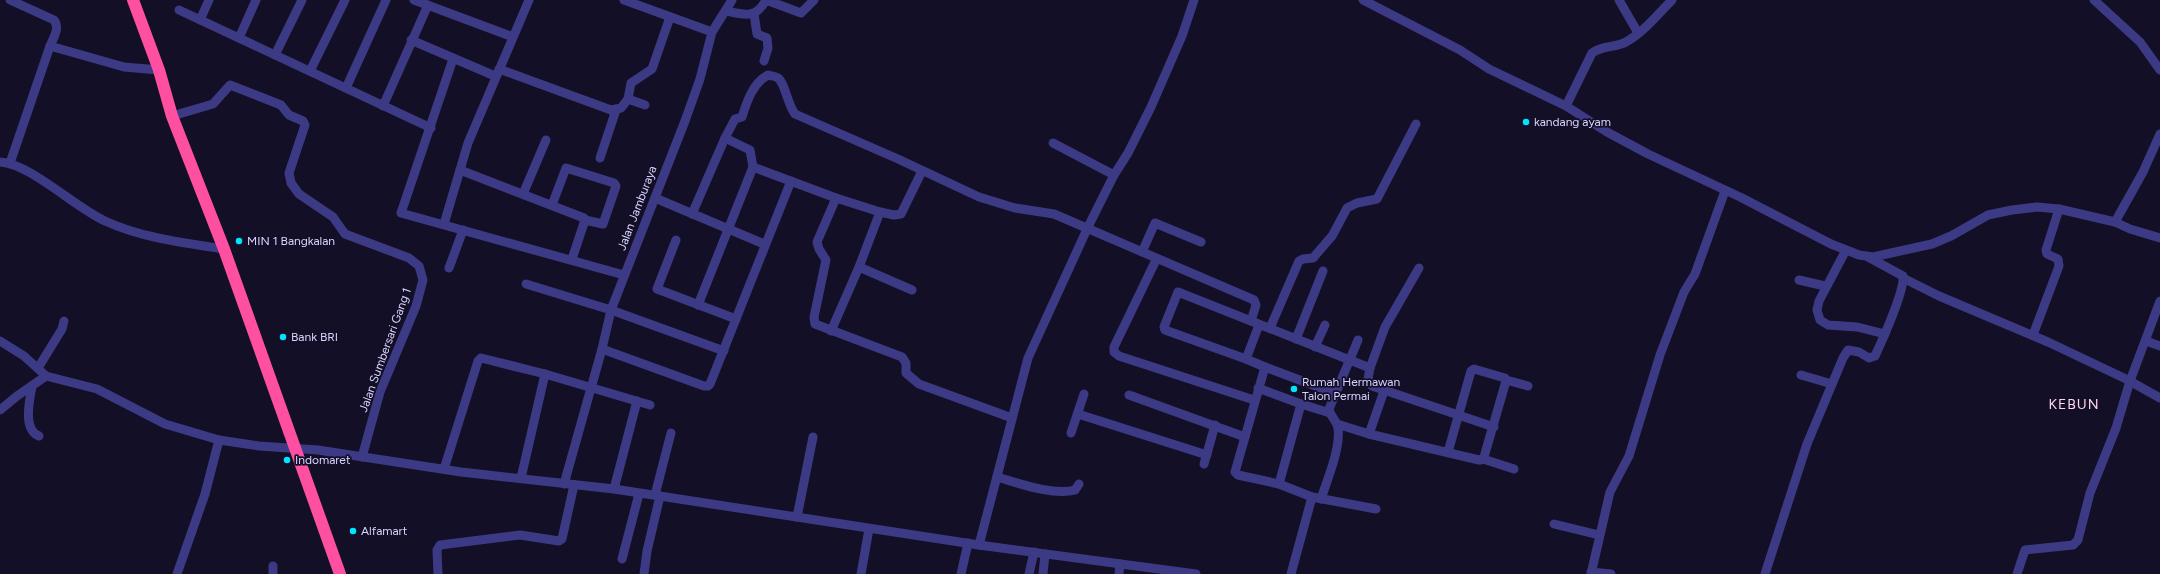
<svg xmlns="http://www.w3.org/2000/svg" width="2160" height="574" font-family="Figtree,sans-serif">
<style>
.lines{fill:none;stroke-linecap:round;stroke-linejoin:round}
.street{stroke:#3d3a85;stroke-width:9}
.highway{stroke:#ff4fa3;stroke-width:12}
.poi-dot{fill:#00e5ff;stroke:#130f26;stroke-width:1.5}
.labels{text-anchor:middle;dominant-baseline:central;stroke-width:3.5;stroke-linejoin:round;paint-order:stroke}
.poi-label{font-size:12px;fill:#d9d4ff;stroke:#130f26;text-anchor:start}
.street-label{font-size:12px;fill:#d9d4ff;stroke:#130f26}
.quarter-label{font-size:14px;letter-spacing:1px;fill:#ffd6f0;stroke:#130f26}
</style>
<rect width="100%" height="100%" fill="#130f26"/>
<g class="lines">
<g class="street">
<path d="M 10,0 L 54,20 C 60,28 54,37 50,46"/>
<path d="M 414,0 L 513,37"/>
<path d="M 766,0 L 801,13 L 814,0"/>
<path d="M 1363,0 L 1460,50 L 1489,69 L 1566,106 L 1607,132 L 1648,154 L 1740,197 L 1831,244 L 1859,255 L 1873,257 L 1932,244 L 1951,236 L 1988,215 L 2012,210 L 2037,207 L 2059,209 L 2115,222 L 2143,172 L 2160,134"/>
<path d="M 1619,0 L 1638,33"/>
<path d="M 2094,0 L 2140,42 L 2160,70"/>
<path d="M 179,10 L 431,128"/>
<path d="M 726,11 C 744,15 756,19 766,0"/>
<path d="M 754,14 L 757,34 L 767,38 L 768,48 L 764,61"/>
<path d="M 200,20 L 209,0"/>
<path d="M 712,32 L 732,0"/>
<path d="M 239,38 L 256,0"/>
<path d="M 411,40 L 495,76"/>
<path d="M 275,55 L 302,0"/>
<path d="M 453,59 L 401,213 L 624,275"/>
<path d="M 499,69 L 611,110 L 621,108 L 628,99 L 631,83 L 652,69 L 670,17"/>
<path d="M 310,71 L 345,0"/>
<path d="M 346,88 L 386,0"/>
<path d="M 628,99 L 645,105"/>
<path d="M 383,106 L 428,5"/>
<path d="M 1566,106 L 1592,53 C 1602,45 1615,48 1626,42 C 1644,32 1658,14 1672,0"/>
<path d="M 172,116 L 213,104 L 230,85 L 281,105 L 289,115 L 303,121 L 305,125 L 289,173 L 291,183 L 299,194 L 333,217 L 345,234 L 409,258 L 419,266 L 423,280 L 416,306 L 380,392 L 362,457"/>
<path d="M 1053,143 L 1114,175"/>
<path d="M 600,158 L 616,110"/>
<path d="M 0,162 C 31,164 74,207 105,221 C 142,238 184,243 224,249"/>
<path d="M 10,163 L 50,46 L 124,67 L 159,70"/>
<path d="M 753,167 L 836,198 L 880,212"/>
<path d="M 460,170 L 584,218 L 585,220 L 572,259"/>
<path d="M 523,194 L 546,140"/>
<path d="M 655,198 L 764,244"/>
<path d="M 836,198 L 817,242 L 819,249 L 826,260 L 814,317 L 815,324 L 902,357 L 906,363 L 906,373 L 919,384 L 1012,418"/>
<path d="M 552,205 L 566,168 L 614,183 L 616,186 L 603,224 L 585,220"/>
<path d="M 692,214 L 725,138"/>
<path d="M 2115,222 L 2130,229 L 2160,238"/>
<path d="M 444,224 L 468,143 L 529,0"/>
<path d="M 676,240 L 657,289 L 736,319"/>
<path d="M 1846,250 L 1819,301 L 1817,310 L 1820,320 L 1828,325 L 1857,327 L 1885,334"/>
<path d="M 1142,252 L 1155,223 L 1201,242"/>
<path d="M 1156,260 L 1114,347 L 1114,352 L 1119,356 L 1254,400"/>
<path d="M 449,268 L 463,230"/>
<path d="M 1903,278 L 1939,296 L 2048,342 L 2126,379 L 2160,398"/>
<path d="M 1799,280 L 1825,286"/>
<path d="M 526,284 L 611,310 L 724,351"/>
<path d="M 912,290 L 859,267 L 880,212 L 894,215 L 901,214 L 922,171"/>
<path d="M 698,305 L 753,167 L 750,150 L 725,138 L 735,119 L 742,117 C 747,101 753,83 768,75 C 771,76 776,76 778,78 C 785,83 788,106 795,114 L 898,159 L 979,197 L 1015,208 L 1054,214 L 1254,300 L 1256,305 L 1251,321 L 1370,368 L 1368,379 L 1372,386 L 1494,427"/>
<path d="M 1259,325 L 1246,359 L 1265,367 L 1235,472 L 1238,475 L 1279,484 L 1312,497"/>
<path d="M 1270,328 L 1299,261 L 1303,259 L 1313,258 L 1332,236 L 1347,208 L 1357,203 L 1377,199 L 1416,124"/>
<path d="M 831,331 L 859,267"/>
<path d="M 2033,335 L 2059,266 L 2058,259 L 2047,254 L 2046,250 L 2059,209"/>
<path d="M 1296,339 L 1323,271"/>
<path d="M 0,341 L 24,356 L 46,376 L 97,389 L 165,424 L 219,440 L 259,446 L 318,450 L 461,472 L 614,489 L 979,545 L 1196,574"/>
<path d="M 2146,341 L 2160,346"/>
<path d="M 1315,347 L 1325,325"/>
<path d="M 602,349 L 704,386 L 708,386 L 710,384 L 791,181"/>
<path d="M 1246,359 L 1165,330 L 1164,327 L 1178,292 L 1251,321"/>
<path d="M 1265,367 L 1334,393"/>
<path d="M 38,368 L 62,329 L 64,321"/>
<path d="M 1370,368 L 1385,327 L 1419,268"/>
<path d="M 1801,375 L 1832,384"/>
<path d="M 1506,380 L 1528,386"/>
<path d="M 32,386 C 30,399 22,429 39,436"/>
<path d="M 1258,388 L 1301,404 L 1279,484"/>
<path d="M 1129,395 L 1245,437"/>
<path d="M 1301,404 L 1330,413"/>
<path d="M 0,410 L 17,396 L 46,376"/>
<path d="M 1078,414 L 1207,455"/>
<path d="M 1337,424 L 1369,434 L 1479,460 L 1481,460 L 1484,457 L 1506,381 L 1505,378 L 1474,369 L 1471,371 L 1448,452"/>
<path d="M 1071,433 L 1084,394"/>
<path d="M 1369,434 L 1384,391"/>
<path d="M 1483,459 L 1514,469"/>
<path d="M 1204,464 L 1215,425"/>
<path d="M 444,469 L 478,361 L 481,358 L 545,374 L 650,405"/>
<path d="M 997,477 C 1018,483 1053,496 1075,490 L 1079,484"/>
<path d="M 521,478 L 545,374"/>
<path d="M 564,484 L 602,349 L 611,310 L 685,121 L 700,79 L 712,32 L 624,0"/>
<path d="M 614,489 L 637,401"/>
<path d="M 655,495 L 671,433"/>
<path d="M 1321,499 C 1327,480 1341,448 1338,428 C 1337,421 1330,416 1329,409 L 1358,340"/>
<path d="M 797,517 L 813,437"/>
<path d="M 1554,524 L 1599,535"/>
<path d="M 979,545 L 1028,358 L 1088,227 L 1114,175 L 1128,153 L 1151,107 L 1182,36 L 1194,0"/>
<path d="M 622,559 L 639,494"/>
<path d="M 1591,572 L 1611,574"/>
<path d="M 177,574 L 205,494 L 219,440"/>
<path d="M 273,574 L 273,566"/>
<path d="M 438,574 L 437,550 L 440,545 L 520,535 L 559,541 L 562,539 L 574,485"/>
<path d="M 644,574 L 647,551 L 660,496"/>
<path d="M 861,574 L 869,529"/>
<path d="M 961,574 L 968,543"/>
<path d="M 1029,574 L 1034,552"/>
<path d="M 1043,574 L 1045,554"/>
<path d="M 1119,574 L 1120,564"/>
<path d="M 1291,574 L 1312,497 L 1376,509"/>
<path d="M 1591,574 L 1610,492 L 1629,456 L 1660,355 L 1684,292 L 1695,274 L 1725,191"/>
<path d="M 1765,574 L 1807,444 L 1843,358 L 1848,350 L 1859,352 L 1869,358 L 1875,356 C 1882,341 1905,290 1903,276 L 1868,257"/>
<path d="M 2017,574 L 2025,550 L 2073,545 L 2078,540 L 2090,493 L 2116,428 L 2130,381 L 2160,301"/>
</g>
<path class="highway" d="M 133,0 L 159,70 L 172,116 L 224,249 L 340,574"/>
</g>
<g class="poi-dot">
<circle cx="1526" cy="122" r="4"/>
<circle cx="239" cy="241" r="4"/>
<circle cx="283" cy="337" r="4"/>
<circle cx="1294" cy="389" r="4"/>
<circle cx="287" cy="460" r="4"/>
<circle cx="353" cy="531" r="4"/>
</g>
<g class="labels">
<g class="poi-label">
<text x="1534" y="122">kandang ayam</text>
<text x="247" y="241">MIN 1 Bangkalan</text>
<text x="291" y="337">Bank BRI</text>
<text x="1302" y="382">Rumah Hermawan<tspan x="1302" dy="14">Talon Permai</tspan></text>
<text x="295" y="460">Indomaret</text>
<text x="361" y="531">Alfamart</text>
</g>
<g class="street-label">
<text transform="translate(637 208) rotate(-69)">Jalan Jamburaya</text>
<text transform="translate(385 350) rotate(-70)">Jalan Sumbersari Gang 1</text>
</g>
<g class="quarter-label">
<text x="2074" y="404">KEBUN</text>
</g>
</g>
</svg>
